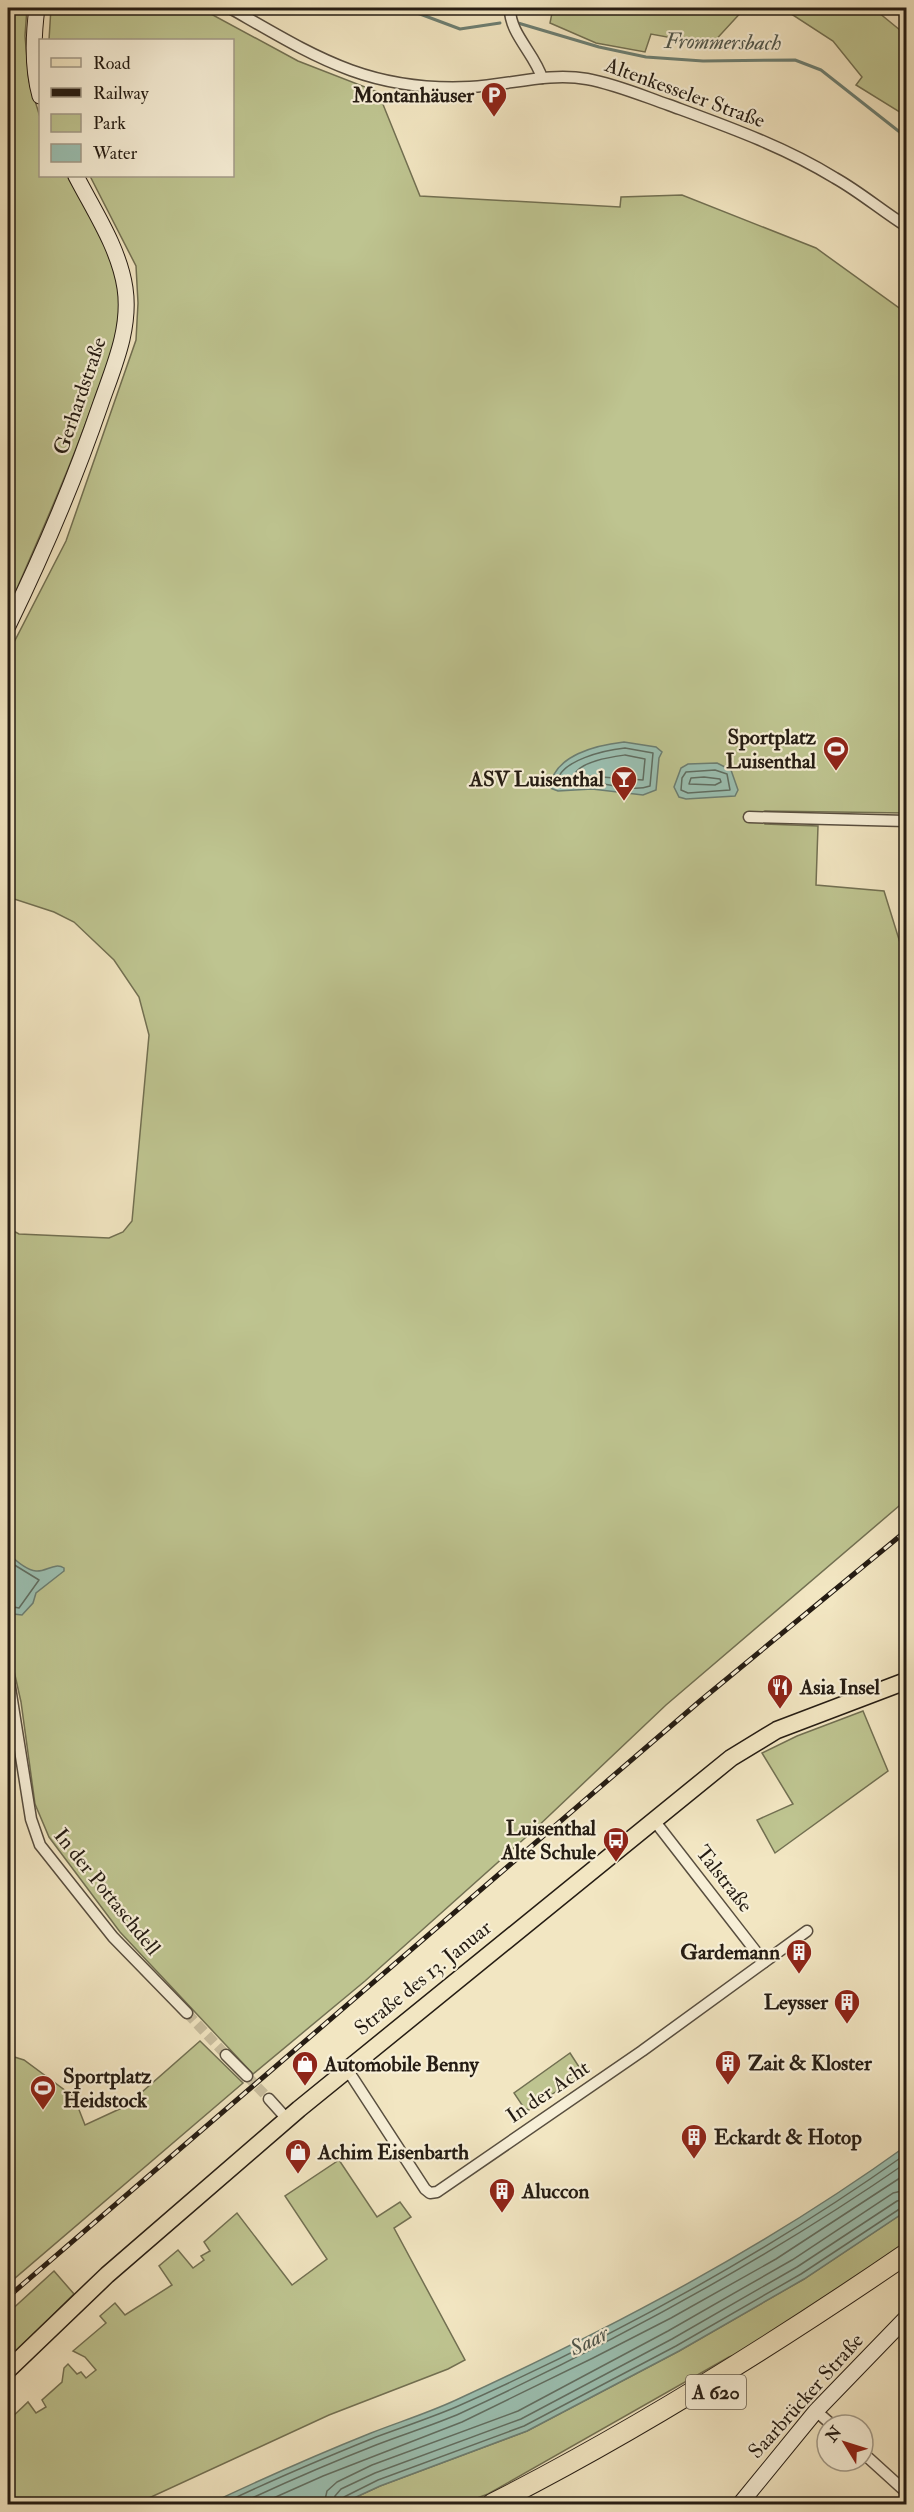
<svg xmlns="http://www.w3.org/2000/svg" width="914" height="2512" font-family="'IM FELL Double Pica',serif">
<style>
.green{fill:#bec490;stroke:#727052;stroke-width:1.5}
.water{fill:#9bc0b2;stroke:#6c7e72;stroke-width:1.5}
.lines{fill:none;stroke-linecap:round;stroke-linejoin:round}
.shore{stroke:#606e62;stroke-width:1.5}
.stream{stroke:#6c7e72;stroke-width:3}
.street-tunnel{stroke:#c9be9f;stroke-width:10;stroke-dasharray:10 5;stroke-linecap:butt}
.street-casing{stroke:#584e3f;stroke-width:13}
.secondary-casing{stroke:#251c13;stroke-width:17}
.primary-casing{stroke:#251c13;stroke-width:19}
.highway-casing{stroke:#251c13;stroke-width:22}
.street{stroke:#f7efd7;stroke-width:10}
.secondary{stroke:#f7efd7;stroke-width:15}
.primary{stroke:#f2e6c2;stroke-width:16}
.highway{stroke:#f2e6c2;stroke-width:20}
.rail-casing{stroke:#251c13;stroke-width:5}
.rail{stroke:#f7efd7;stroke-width:3;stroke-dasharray:9;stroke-linecap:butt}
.labels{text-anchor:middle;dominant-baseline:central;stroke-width:4.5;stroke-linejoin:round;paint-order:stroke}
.shield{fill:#f7efd7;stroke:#645b4e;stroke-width:1.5}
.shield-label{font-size:20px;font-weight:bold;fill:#251c13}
.street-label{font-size:21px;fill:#251c13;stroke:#f7efd7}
.poi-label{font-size:21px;font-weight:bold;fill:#251c13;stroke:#f7efd7;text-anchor:start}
.water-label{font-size:22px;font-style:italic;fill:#4e554b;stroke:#f7efd7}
</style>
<rect width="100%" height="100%" fill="#f2e6c2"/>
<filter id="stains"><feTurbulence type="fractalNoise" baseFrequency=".00333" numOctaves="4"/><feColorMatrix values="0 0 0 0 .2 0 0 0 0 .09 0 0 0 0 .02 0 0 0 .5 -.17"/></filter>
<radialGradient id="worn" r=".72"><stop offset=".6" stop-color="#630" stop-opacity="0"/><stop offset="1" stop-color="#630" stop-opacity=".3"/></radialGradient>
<g class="green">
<path d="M 8,8 L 27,8 L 25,36 L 29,81 L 40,117 L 40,176 L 67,176 C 86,208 108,241 117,278 C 128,322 107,366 92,406 C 67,476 37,542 8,609 Z"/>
<path d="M 51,8 L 200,8 L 298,61 L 378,92 L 420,196 L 620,207 L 621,197 L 682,195 L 816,248 L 906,313 L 906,813 L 765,811 L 765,824 L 818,826 L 816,885 L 884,891 L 906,962 L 906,1500 L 666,1705 L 534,1830 L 365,1981 L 253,2074 L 120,1932 L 49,1837 L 35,1804 L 21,1702 L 8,1644 L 8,1228 L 19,1234 L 109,1238 L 123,1232 L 132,1221 L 149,1035 L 139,997 L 114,960 L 74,922 L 54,912 L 8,897 L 8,654 L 66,541 L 136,340 L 138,303 L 136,266 L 90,176 L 232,176 L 232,40 L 49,40 Z"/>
<path d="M 553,8 L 745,8 L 711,45 L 651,34 L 645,52 L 596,43 L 550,23 Z"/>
<path d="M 782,8 L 873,8 L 906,35 L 906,116 L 856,85 L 862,77 L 833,41 Z"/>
<path d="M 863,1711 L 888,1771 L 775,1853 L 757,1820 L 793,1804 L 762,1753 L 797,1736 Z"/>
<path d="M 200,2041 L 243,2083 L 8,2284 L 8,2055 L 24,2060 L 74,2097 L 85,2125 L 126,2106 Z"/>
<path d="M 570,2053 L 583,2073 L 529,2110 L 524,2108 L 514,2093 Z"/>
<path d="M 339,2160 L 377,2217 L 400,2202 L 411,2217 L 394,2228 L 465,2360 L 448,2369 L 329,2415 L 136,2504 L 8,2504 L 8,2421 L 28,2402 L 36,2413 L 46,2407 L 42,2400 L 62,2382 L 64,2368 L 68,2364 L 77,2374 L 81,2372 L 86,2378 L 96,2370 L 85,2357 L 73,2351 L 106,2323 L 100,2316 L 115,2303 L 125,2315 L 172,2285 L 159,2266 L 178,2250 L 193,2268 L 204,2260 L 201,2256 L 210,2251 L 204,2242 L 237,2213 L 292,2285 L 327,2259 L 285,2196 Z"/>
<path d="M 906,2211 L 906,2244 L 895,2253 L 743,2352 L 729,2357 L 488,2494 L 461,2504 L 341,2504 L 380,2486 L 527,2431 L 679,2351 L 804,2279 Z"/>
<path d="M 54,2271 L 74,2294 L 8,2359 L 8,2313 Z"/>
</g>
<g class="water">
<path d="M 624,742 L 656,747 L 662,752 L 659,758 L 656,790 L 643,795 L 592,789 L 558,791 L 550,788 C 553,755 597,745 624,742 Z"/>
<path d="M 717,763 L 731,770 L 738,790 L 735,796 L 686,799 L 679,797 L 674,787 L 681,768 L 688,764 Z"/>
<path d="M 8,1553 C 15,1560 26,1570 36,1571 C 46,1572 55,1562 64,1568 L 64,1571 L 36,1593 L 33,1603 L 22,1615 L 13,1614 L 8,1609 Z"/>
<path d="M 906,2146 L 906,2211 L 804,2279 L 679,2351 L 527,2431 L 380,2486 L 341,2504 L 209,2504 C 262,2479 316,2455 371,2433 C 399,2422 428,2413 456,2400 C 612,2328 766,2247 906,2146 Z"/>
</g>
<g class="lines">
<g class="shore">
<path d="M 625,748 L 653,753 L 650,786 C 631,793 609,782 589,783 C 578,784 566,787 557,783 C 559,760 606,750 625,748 Z"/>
<path d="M 625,755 L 645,759 L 643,780 L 574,775 C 581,761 611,757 625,755 Z"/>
<path d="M 715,770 L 727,774 L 730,790 L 688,793 L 681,790 L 682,778 L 686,772 Z"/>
<path d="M 704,777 L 720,779 L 721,782 L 715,785 L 689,784 L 691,778 Z"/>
<path d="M 8,1561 L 39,1580 L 19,1608 L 8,1606"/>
<path d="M 222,2504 C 272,2480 324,2458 376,2437 C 403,2427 430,2418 456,2407 C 613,2337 767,2253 906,2154"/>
<path d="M 239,2504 C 284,2483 330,2463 376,2445 C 404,2434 434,2425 461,2413 C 616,2341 766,2260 906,2163"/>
<path d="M 260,2504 L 323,2476 L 462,2422 L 593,2358 L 671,2318 L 776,2259 L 906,2174"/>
<path d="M 324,2504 L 327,2491 L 337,2482 L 372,2465 L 518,2411 L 668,2331 L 792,2260 L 893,2193 L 906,2190"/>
<path d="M 333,2504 L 335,2496 L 341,2489 L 375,2473 L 521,2419 L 672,2339 L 797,2267 L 897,2201 L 906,2199"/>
<path d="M 340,2504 L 344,2497 L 378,2480 L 524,2426 L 676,2346 L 801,2274 L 901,2208 L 906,2206"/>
</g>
<g class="stream">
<path d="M 404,8 L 460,29 L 500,23"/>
<path d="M 518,23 L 599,47 L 646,57 L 703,61 L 795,60 L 821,70 L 906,137"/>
</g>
<g class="street-tunnel">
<path d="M 187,2013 L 226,2055"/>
<path d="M 247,2076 L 269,2099"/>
</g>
<g class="street-casing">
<g id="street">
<path d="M 230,8 C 314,56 368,92 470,87 C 509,85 549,72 587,79 C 615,84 643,96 669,105 C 726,126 783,146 835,178 C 860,192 882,211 906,226"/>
<path d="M 510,8 C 509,33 535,54 542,78"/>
<path d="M 749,817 L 906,821"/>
<path d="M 8,1675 L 31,1819 L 40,1845 L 113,1937 L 187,2013"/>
<path d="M 653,1819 L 764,1962"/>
<path d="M 226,2055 L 247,2076"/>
<path d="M 347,2069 L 425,2189 L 430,2193 L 437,2192 L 642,2051 L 807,1931"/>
<path d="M 269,2099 L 287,2119"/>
<path d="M 816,2411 L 832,2425"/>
<path d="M 863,2453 L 906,2492"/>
</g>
</g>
<g class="secondary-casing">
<g id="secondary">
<path d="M 37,8 C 33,38 32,67 40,96"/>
<path d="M 8,626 C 43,554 75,479 101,403 C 114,366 131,328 125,288 C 119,248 94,211 76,176"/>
<path d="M 740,2504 L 816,2411 L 906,2318"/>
</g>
</g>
<g class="primary-casing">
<path id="primary" d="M 8,2370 L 107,2275 L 299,2109 L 731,1758 L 777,1730 L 906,1681"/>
</g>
<g class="highway-casing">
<path id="highway" d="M 492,2504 C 636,2431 773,2345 906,2254"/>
</g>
<use href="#street" class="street"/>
<use href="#secondary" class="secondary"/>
<use href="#primary" class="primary"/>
<use href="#highway" class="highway"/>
<g class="rail-casing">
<path id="rail" d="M 8,2297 L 700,1701 L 906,1531"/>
</g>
<use href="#rail" class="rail"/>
</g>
<defs>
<g id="parking-pin" transform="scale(1.35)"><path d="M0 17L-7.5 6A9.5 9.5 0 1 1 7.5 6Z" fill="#8f2418" stroke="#f7efd7"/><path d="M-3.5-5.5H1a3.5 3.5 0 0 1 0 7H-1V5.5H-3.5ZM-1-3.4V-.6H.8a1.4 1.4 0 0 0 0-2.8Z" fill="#fff"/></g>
<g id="stadium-pin" transform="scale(1.35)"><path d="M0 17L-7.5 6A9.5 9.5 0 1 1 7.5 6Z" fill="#8f2418" stroke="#f7efd7"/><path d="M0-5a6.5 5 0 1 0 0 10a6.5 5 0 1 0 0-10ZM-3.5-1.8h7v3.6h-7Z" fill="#fff"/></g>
<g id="bar-pin" transform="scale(1.35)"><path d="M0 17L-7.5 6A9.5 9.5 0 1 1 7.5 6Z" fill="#8f2418" stroke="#f7efd7"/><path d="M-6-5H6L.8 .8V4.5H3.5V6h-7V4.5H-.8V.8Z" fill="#fff"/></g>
<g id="restaurant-pin" transform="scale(1.35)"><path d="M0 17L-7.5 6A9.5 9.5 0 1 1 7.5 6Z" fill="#8f2418" stroke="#f7efd7"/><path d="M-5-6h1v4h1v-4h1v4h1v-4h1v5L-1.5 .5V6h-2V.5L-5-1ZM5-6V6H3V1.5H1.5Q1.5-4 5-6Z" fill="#fff"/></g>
<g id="bus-pin" transform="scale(1.35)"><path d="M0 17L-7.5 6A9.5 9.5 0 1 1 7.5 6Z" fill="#8f2418" stroke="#f7efd7"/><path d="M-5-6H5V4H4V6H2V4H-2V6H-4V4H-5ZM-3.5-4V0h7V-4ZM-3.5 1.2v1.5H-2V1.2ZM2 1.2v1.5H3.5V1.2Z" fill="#fff"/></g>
<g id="building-pin" transform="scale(1.35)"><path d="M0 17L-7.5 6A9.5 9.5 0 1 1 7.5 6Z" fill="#8f2418" stroke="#f7efd7"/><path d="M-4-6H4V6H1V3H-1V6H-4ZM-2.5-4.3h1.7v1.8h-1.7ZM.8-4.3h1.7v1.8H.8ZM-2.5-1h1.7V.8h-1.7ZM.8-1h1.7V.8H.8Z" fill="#fff"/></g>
<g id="shop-pin" transform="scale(1.35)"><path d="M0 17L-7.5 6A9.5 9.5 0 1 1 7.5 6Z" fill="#8f2418" stroke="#f7efd7"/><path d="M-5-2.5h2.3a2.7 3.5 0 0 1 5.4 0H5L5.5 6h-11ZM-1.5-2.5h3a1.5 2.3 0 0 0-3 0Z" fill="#fff"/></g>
</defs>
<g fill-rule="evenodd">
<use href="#parking-pin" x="494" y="95"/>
<use href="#stadium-pin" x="836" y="749"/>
<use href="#bar-pin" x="624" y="779"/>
<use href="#restaurant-pin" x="780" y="1687"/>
<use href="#bus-pin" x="616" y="1840"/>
<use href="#building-pin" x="799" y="1952"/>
<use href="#building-pin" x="847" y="2002"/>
<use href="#building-pin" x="728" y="2063"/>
<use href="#shop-pin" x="305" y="2064"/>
<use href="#stadium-pin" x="43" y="2088"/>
<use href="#building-pin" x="694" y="2137"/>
<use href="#shop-pin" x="298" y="2152"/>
<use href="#building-pin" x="502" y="2191"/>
</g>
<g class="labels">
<rect class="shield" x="686" y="2375" width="60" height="34" rx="4.5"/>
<g class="shield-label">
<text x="716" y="2392">A 620</text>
</g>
<g class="street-label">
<text transform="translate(685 93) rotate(20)">Altenkesseler Straße</text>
<text transform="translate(80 396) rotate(-71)">Gerhardstraße</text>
<text transform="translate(724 1879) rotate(52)">Talstraße</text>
<text transform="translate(107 1892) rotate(51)">In der Pottaschdell</text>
<text transform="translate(423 1978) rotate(-39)">Straße des 13. Januar</text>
<text transform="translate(548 2092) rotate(-34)">In der Acht</text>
<text transform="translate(806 2396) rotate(-48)">Saarbrücker Straße</text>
</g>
<g class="poi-label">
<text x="474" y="95" text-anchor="end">Montanhäuser</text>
<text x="816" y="737" text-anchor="end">Sportplatz<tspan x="816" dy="24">Luisenthal</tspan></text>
<text x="604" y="779" text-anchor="end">ASV Luisenthal</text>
<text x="800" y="1687">Asia Insel</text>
<text x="596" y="1828" text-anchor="end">Luisenthal<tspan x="596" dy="24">Alte Schule</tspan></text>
<text x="780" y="1952" text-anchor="end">Gardemann</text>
<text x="828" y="2002" text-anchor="end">Leysser</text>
<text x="748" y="2063">Zait &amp; Kloster</text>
<text x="324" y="2064">Automobile Benny</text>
<text x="63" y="2076">Sportplatz<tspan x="63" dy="24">Heidstock</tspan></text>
<text x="714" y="2137">Eckardt &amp; Hotop</text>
<text x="318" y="2152">Achim Eisenbarth</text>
<text x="522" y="2191">Aluccon</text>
</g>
<g class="water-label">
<text transform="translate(723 42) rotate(1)">Frommersbach</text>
<text transform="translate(589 2341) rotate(-27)">Saar</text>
</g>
</g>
<rect width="914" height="2512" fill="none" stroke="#f2e6c2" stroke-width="30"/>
<rect x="9" y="9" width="896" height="2494" fill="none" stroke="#251c13" stroke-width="3"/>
<rect x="15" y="15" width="884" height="2482" fill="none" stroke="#251c13" stroke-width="1.5"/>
<rect x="39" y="39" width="195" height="138" fill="#f7efd7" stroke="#a39b89" stroke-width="1.5"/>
<rect x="51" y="58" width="30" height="9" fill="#f2e6c2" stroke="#a39b89" stroke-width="1.5"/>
<text x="93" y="69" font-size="18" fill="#251c13">Road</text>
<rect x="51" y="88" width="30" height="9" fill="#251c13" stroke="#a39b89" stroke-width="1.5"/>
<text x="93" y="99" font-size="18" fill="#251c13">Railway</text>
<rect x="51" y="114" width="30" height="18" fill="#bec490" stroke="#a39b89" stroke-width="1.5"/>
<text x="93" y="129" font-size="18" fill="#251c13">Park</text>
<rect x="51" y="144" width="30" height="18" fill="#9bc0b2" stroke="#a39b89" stroke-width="1.5"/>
<text x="93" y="159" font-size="18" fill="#251c13">Water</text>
<g transform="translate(845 2443) rotate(308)"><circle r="28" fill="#f7efd7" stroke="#a39b89" stroke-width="1.5"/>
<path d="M0-4.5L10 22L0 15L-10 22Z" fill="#8f2418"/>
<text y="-9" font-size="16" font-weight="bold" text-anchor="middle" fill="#251c13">N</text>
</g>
<rect width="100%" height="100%" filter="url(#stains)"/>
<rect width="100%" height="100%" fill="url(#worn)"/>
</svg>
